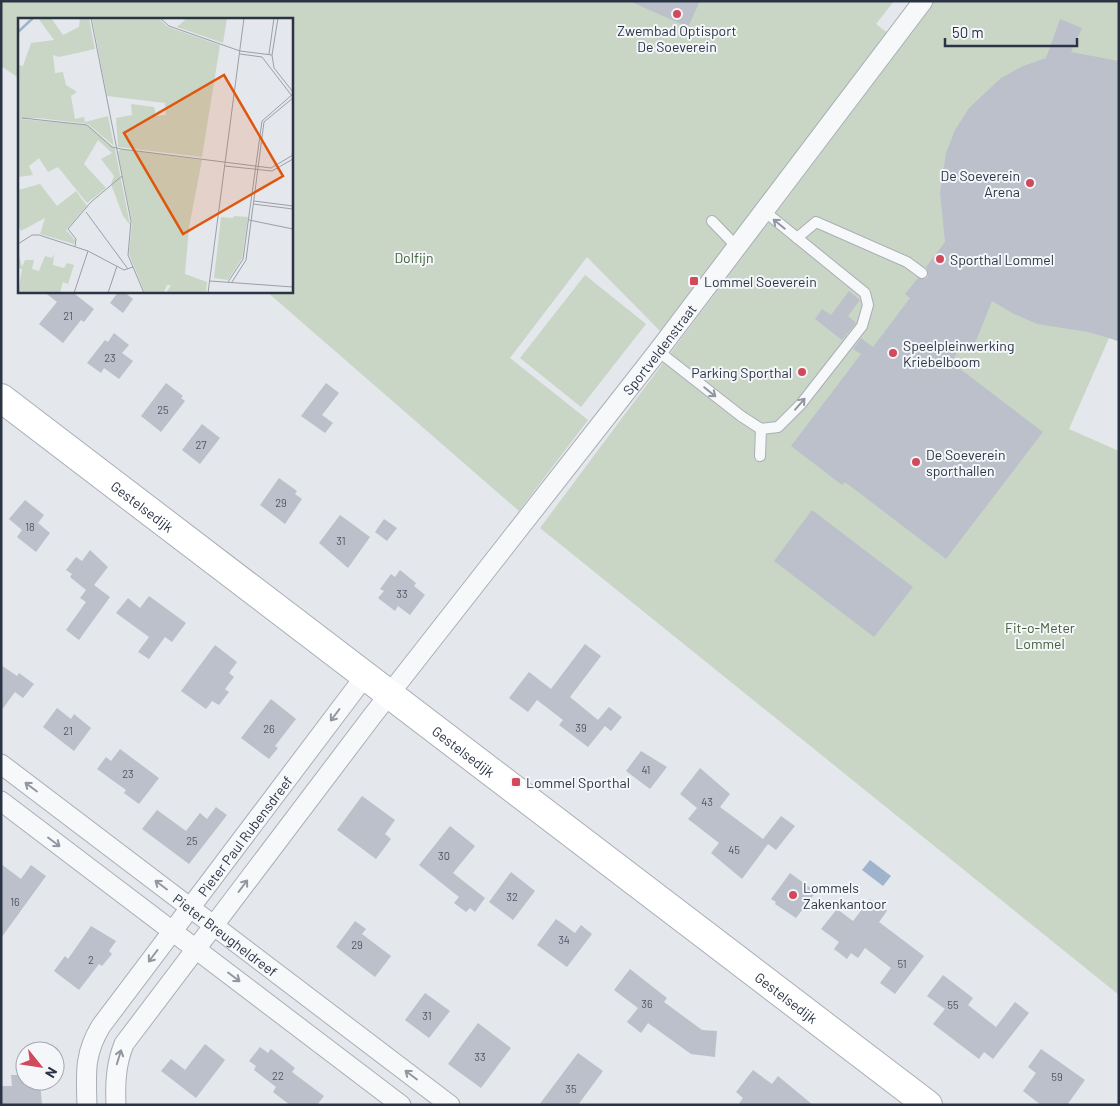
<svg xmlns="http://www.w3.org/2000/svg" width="1120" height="1106" font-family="Barlow,sans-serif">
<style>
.green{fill:#c9d6c5}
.water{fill:#9fb4cc}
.building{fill:#bbc0ca}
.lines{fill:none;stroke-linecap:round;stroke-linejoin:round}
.service-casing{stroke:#a9aeb7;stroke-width:12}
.minor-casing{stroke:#a9aeb7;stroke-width:21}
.secondary-casing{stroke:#a9aeb7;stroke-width:30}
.service{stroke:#f7f8fa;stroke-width:10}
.minor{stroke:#f7f8fa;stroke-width:19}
.secondary{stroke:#fff;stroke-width:28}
.oneway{stroke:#9196a0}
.poi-dot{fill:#d1495b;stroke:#f4f6f9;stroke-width:2}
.labels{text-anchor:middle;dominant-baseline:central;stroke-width:4;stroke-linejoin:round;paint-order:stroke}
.number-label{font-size:11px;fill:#4f5766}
.poi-label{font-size:14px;fill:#2b3445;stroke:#f4f6f9;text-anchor:start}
.park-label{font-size:14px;fill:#3f6138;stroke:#f4f6f9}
.street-label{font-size:14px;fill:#2b3445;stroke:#f4f6f9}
.inset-river{fill:none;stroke:#9fb4cc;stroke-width:2.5}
.inset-road{fill:none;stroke:#9a9fa9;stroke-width:1}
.view{fill:#df570f;fill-opacity:0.15;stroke:#df570f;stroke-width:2.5}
.inset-edge{fill:none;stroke:#2b3445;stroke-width:2.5}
</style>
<rect width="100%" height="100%" fill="#e4e7ec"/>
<g class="green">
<path d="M 1,1 L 894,1 L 876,24 L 889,34 L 660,331 L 587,257 L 510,358 L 588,420 L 519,511 L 266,291 L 291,291 L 291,19 L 19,19 L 19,78 L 1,66 Z"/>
<path d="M 933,1 L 1119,1 L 1119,342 L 1109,338 L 1069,429 L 1119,451 L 1119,995 L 540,528 Z"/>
<path d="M 585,275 L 646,324 L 581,407 L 520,358 Z"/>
</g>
<path class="water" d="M 870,860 L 891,876 L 883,886 L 862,870 Z"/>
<g class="building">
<path d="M 629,1 L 700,1 L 688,27 Z"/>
<path d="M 1060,19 L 1082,28 L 1071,52 L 1119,61 L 1119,341 L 1088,332 L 1037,324 L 1012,313 L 992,301 L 974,346 L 966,341 L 951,362 L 1043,432 L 946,559 L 845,482 L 842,485 L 791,446 L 861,354 L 853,349 L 861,338 L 873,347 L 910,298 L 905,294 L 918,278 L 924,279 L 928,277 L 928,271 L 926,267 L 945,242 L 940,193 L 946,153 L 955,130 L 969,108 L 1001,78 L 1023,66 L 1046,58 Z"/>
<path d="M 43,291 L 71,291 L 94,309 L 84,322 L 81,320 L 63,343 L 39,324 L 57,302 Z"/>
<path d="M 119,291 L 123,291 L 133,299 L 123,313 L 110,303 Z"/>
<path d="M 849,291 L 860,300 L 848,316 L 856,323 L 842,340 L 815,319 L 822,309 L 831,315 Z"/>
<path d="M 114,333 L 129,345 L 122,353 L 133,361 L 119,379 L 104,368 L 101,373 L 87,363 L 105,340 L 108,342 Z"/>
<path d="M 166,383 L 183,396 L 181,398 L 185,401 L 161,432 L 141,416 Z"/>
<path d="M 326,383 L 339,393 L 322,415 L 333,423 L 325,433 L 301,416 Z"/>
<path d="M 202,424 L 220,438 L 200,464 L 182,450 Z"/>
<path d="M 279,478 L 297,491 L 295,494 L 302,499 L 285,524 L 260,505 Z"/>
<path d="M 25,500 L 44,515 L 38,523 L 50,533 L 36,552 L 17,537 L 22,530 L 9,519 Z"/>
<path d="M 812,510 L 913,587 L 874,637 L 774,561 Z"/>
<path d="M 340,515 L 370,537 L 348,568 L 319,543 Z"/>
<path d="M 384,519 L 397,528 L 387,541 L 375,532 Z"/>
<path d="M 90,550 L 108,567 L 94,585 L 110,597 L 79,640 L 66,630 L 86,602 L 80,598 L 86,590 L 70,577 L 72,574 L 66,570 L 76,557 L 82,561 Z"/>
<path d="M 400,570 L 416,583 L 414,586 L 425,595 L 410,615 L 398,606 L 395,611 L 378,598 L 384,591 L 380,589 L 391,574 L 395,577 Z"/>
<path d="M 149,596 L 186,623 L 172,642 L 165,637 L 149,659 L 138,652 L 149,637 L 116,613 L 128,598 L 140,608 Z"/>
<path d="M 585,644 L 601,656 L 570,697 L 598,720 L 609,707 L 622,717 L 611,731 L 605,726 L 588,747 L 559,725 L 563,720 L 537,700 L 528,712 L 509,698 L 529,672 L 551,689 Z"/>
<path d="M 215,645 L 237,662 L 229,673 L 234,677 L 225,689 L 229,692 L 219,705 L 212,701 L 206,709 L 181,691 Z"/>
<path d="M 1,665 L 17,676 L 19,673 L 34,684 L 23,698 L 15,692 L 1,711 Z"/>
<path d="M 271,699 L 296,719 L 275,746 L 278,748 L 269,759 L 241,738 Z"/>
<path d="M 57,708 L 71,719 L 74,714 L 91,728 L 74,751 L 43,727 Z"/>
<path d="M 120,749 L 159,778 L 139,804 L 124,793 L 126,790 L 97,769 L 106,757 L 111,761 Z"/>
<path d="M 641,751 L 667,767 L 650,789 L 626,771 Z"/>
<path d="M 700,768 L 730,794 L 720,807 L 763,839 L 781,816 L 795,826 L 776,850 L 768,844 L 742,879 L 711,853 L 719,843 L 688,819 L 697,808 L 680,794 Z"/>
<path d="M 362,796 L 395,820 L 385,834 L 391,839 L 376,859 L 337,830 Z"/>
<path d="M 216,807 L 227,815 L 189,864 L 142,829 L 157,810 L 186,831 L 200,813 L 207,819 Z"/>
<path d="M 450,826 L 475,846 L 453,873 L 485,898 L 475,912 L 470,908 L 466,912 L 454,903 L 459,897 L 419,865 Z"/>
<path d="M 1,864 L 21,879 L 31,865 L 46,876 L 1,938 Z"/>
<path d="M 511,872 L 535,891 L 513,920 L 489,902 Z"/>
<path d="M 790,873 L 816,892 L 796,918 L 775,904 L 776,902 L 771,899 Z"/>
<path d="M 870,899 L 887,911 L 879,922 L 924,956 L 895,994 L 880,983 L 891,968 L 865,948 L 858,958 L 851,953 L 847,959 L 834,949 L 839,942 L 821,929 L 837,909 L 853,921 Z"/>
<path d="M 556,919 L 575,933 L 581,925 L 592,934 L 567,967 L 537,945 Z"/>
<path d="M 355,921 L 366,929 L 362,934 L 391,956 L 375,977 L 336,947 Z"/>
<path d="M 91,926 L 116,941 L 109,951 L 112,954 L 102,966 L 99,964 L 79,990 L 54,971 L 65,956 L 68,959 Z"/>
<path d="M 630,969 L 667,998 L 664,1002 L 702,1030 L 717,1031 L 715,1057 L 691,1054 L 648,1023 L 641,1033 L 627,1022 L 638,1008 L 614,990 Z"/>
<path d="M 943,975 L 973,998 L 968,1005 L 996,1027 L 1015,1002 L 1029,1013 L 993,1059 L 984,1052 L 979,1059 L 933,1024 L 945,1009 L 927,996 Z"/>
<path d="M 425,993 L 450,1011 L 429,1038 L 405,1020 Z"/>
<path d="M 478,1023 L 511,1048 L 481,1088 L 448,1064 Z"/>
<path d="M 205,1044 L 225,1060 L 196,1098 L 161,1071 L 171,1059 L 185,1070 Z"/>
<path d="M 260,1047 L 268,1053 L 271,1049 L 295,1068 L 292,1072 L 324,1096 L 317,1105 L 290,1105 L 273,1092 L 276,1087 L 254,1070 L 256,1066 L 249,1061 Z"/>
<path d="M 1041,1049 L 1085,1080 L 1067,1105 L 1041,1105 L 1023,1091 L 1036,1073 L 1028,1067 Z"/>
<path d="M 578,1053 L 603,1071 L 578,1105 L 539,1105 Z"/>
<path d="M 753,1070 L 772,1084 L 778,1076 L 813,1105 L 738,1105 L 743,1098 L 736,1092 Z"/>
<path d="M 11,1075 L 25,1075 L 25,1081 L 40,1081 L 42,1105 L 1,1105 L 1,1086 L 12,1086 Z"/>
</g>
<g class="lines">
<g class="service-casing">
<g id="service">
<path d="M 712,221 L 737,247"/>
<path d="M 797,238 L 816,222 L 907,262 L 922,273"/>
<path d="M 658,351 L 741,416 L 761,429 L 778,427 L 801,404 L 862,326 L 868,305 L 865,293 L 764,211"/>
<path d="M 760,456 L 761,429"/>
</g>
</g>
<g class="minor-casing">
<g id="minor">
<path id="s1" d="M 1,764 L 450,1105"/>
<path d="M 1,801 L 401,1105"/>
<path id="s2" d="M 87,1105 C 86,1073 84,1054 101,1026 L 365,676"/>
<path id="s3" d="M 116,1105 C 115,1083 116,1064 124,1044 L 373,715 L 658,351 L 923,1"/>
</g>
</g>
<g class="secondary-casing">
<g id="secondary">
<path id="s4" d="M 1,398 L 928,1105"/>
</g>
</g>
<use href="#service" class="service"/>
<use href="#minor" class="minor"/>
<use href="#secondary" class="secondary"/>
</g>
<defs><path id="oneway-shaft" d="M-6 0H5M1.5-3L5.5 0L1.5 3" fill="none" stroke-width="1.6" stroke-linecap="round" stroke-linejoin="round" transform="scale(1.25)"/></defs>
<g class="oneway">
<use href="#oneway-shaft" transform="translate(779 224) rotate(-141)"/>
<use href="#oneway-shaft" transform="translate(710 392) rotate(39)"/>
<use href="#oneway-shaft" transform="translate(800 404) rotate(-49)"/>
<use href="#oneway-shaft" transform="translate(335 715) rotate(127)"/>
<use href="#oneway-shaft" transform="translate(31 787) rotate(-143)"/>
<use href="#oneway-shaft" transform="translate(54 842) rotate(37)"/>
<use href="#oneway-shaft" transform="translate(161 885) rotate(-143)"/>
<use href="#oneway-shaft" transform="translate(243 886) rotate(-53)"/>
<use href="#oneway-shaft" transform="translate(153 956) rotate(127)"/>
<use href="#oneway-shaft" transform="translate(234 977) rotate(37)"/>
<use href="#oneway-shaft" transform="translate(119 1057) rotate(-73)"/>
<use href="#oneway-shaft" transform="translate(411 1075) rotate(-143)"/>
</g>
<g class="poi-dot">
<circle cx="677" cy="14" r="5"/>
<circle cx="1030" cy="183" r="5"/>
<circle cx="940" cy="259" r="5"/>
<rect x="689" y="276" width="10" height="10" rx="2.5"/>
<circle cx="893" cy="353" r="5"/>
<circle cx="802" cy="372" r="5"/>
<circle cx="916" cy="462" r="5"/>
<rect x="511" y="777" width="10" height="10" rx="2.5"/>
<circle cx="793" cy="895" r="5"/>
</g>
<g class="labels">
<g class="number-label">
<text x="68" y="315">21</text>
<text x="110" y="357">23</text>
<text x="163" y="409">25</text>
<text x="201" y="444">27</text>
<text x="281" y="502">29</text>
<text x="30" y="526">18</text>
<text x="341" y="540">31</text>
<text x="402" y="593">33</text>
<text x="581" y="727">39</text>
<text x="269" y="728">26</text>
<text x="68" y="730">21</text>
<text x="646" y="769">41</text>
<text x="128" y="773">23</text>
<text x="707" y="801">43</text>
<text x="192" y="840">25</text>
<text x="734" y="849">45</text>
<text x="444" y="855">30</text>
<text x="512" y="896">32</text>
<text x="15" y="901">16</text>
<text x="564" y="939">34</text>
<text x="357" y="944">29</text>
<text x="91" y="959">2</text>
<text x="902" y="963">51</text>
<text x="647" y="1003">36</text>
<text x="953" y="1004">55</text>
<text x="427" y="1015">31</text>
<text x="480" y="1056">33</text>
<text x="278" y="1075">22</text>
<text x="1057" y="1076">59</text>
<text x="571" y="1088">35</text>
</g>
<g class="poi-label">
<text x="677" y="30" text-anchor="middle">Zwembad Optisport<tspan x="677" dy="16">De Soeverein</tspan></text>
<text x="1020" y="175" text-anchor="end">De Soeverein<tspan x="1020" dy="16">Arena</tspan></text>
<text x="950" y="259">Sporthal Lommel</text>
<text x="704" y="281">Lommel Soeverein</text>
<text x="903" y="345">Speelpleinwerking<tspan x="903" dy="16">Kriebelboom</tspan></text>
<text x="792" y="372" text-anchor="end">Parking Sporthal</text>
<text x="926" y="454">De Soeverein<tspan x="926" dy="16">sporthallen</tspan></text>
<text x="526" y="782">Lommel Sporthal</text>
<text x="803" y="887">Lommels<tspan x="803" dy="16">Zakenkantoor</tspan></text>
</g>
<g class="park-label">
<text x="414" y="257">Dolfijn</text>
<text x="1040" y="627">Fit-o-Meter<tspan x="1040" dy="16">Lommel</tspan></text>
</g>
<g class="street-label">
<text stroke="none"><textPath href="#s3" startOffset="939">Sportveldenstraat</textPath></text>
<text stroke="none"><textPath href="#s4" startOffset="178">Gestelsedijk</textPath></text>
<text stroke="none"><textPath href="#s4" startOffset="582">Gestelsedijk</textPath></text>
<text stroke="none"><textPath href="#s2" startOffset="320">Pieter Paul Rubensdreef</textPath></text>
<text stroke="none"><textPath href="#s1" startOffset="282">Pieter Breugheldreef</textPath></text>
<text stroke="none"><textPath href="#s4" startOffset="988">Gestelsedijk</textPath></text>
</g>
</g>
<g transform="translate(18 18)">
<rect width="275" height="275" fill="#e4e7ec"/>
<path d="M 20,0 L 33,0 L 45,17 L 61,9 L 62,0 L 71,0 L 77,31 L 41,39 L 35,37 L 37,55 L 45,54 L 48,67 L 59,74 L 53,78 L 57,101 L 66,99 L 67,104 L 90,98 L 96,128 L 70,106 L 20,100 L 2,101 L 70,107 L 97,131 L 112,207 L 105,198 L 93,166 L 96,158 L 83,141 L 94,135 L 80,122 L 66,146 L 88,170 L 69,185 L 40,149 L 30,154 L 21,140 L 11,148 L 15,157 L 0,159 L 0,47 L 5,48 L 13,25 L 36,22 ZM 74,0 L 140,0 L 150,9 L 202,27 L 184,139 L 100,129 L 98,100 L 114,97 L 113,86 L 136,89 L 138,98 L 148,97 L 147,85 L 89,78 ZM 169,0 L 209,0 L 205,25 L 159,9 ZM 103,131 L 184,142 L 171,209 L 167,256 L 189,264 L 188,275 L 148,275 L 153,267 L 149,267 L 146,274 L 127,275 L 111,236 L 114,204 L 100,134 ZM 22,166 L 39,188 L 58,173 L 69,188 L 48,212 L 57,222 L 56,226 L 22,216 L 27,200 L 3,213 L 0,208 L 0,172 ZM 216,198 L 230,199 L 224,240 L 210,262 L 196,260 L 203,199 L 215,200 ZM 0,233 L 4,249 L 7,242 L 16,242 L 14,251 L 21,253 L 27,238 L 34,240 L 36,236 L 35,247 L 46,250 L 49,245 L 56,247 L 50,266 L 45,264 L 42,275 L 0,275 L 4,251 L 0,250 Z" fill="#c9d6c5"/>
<path class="inset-river" d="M 0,14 L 15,0"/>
<path class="inset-road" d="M 73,0 L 113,203 L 110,237 L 126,275M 142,0 L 151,8 L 222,33 L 254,37 L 256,50 L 275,74M 222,36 L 244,39 L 274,78M 251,36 L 256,0M 254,37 L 260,0M 4,100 L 69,107 L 94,129 L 103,131 L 253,150 L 275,137M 207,148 L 254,153 L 275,141M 236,183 L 275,188M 235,186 L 275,191M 68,194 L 110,251M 231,202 L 275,211M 0,226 L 14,217 L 21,217 L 70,233 L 106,252 L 115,249M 57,228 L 58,221 L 50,211 L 73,184 L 104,158M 192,263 L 275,269M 210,264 L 225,241 L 244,103 L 275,76M 214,264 L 228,242 L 246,104 L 275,80M 56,275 L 70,233M 90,275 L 99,248M 190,275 L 226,0"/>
<path class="view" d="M 206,57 L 265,158 L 165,216 L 106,115 Z"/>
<rect width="275" height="275" class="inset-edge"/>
</g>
<rect width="1120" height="1106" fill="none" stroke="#2b3445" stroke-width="5"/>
<g transform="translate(40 1066) rotate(120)"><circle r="24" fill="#f4f6f9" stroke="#a4a8b1"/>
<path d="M0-4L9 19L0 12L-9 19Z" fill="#d1495b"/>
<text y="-8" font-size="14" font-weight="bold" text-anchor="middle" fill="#2b3445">N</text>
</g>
<path d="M945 38v8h132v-8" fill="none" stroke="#2b3445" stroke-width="2.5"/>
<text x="952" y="38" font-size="15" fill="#2b3445" stroke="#f4f6f9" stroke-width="4" paint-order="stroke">50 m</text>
</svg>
